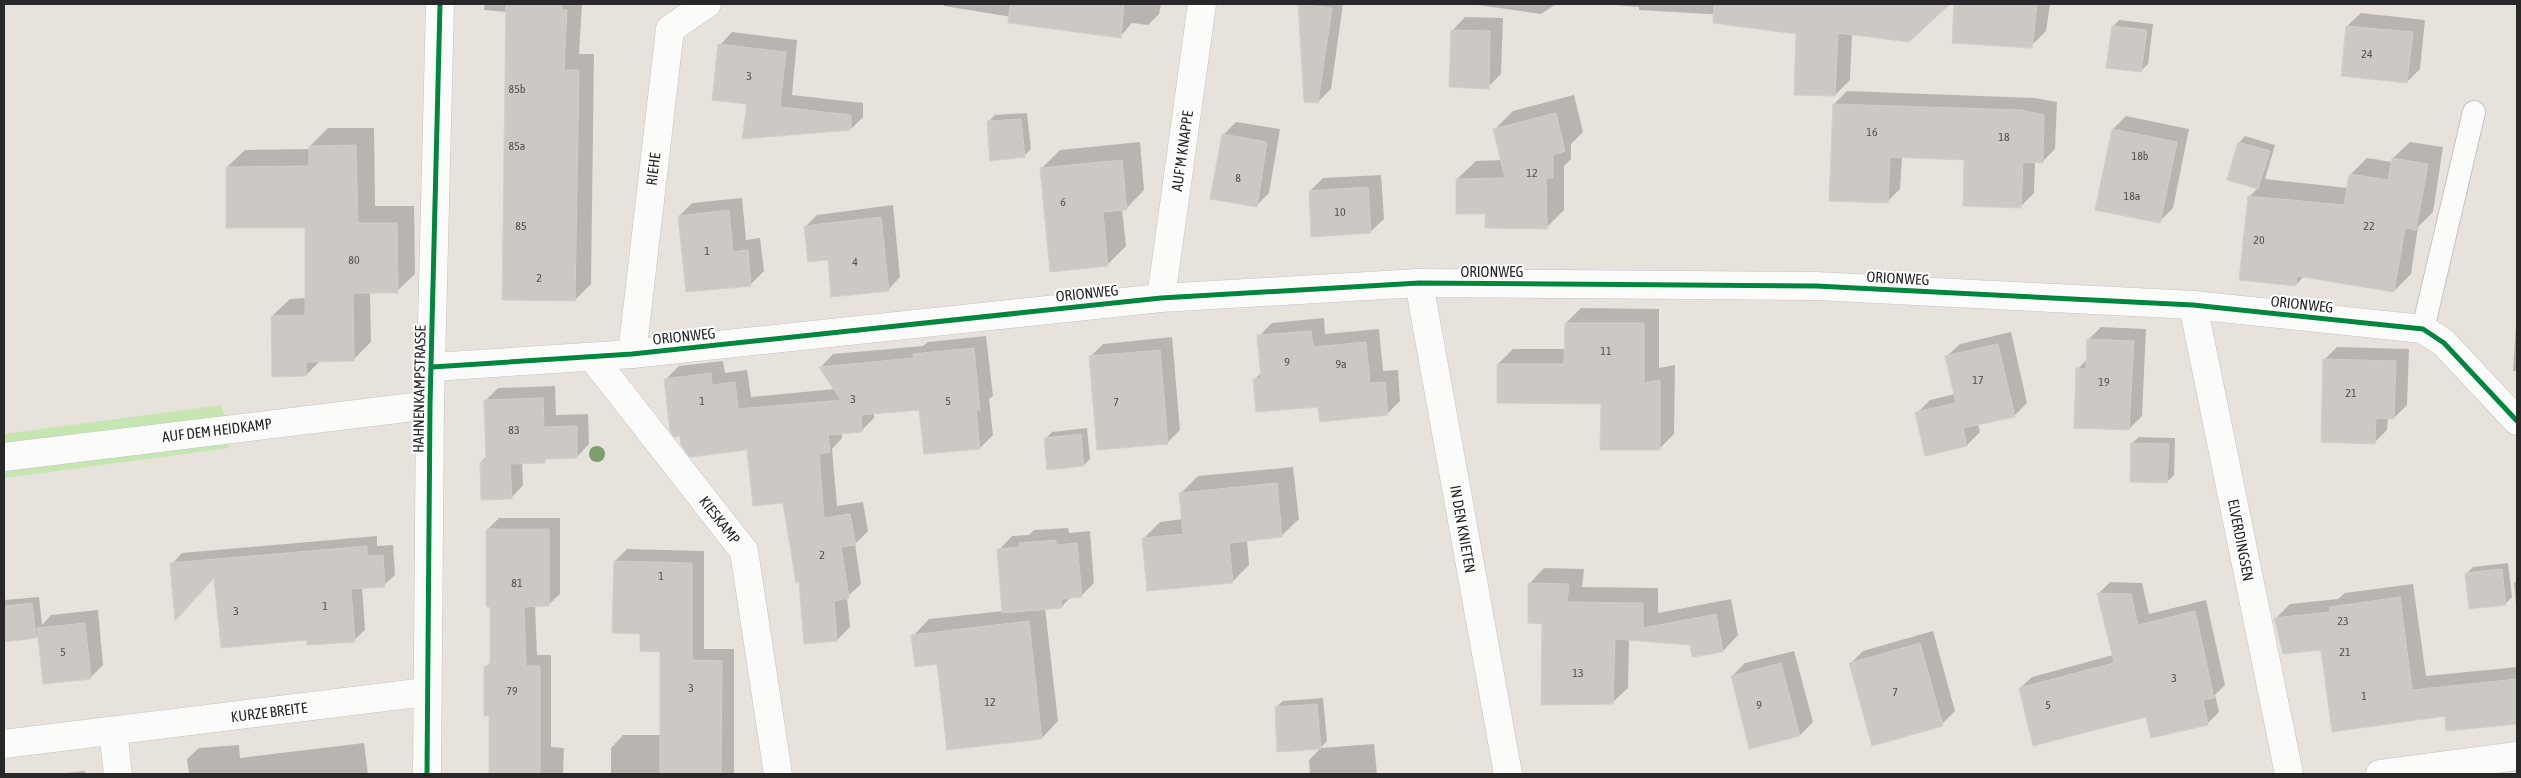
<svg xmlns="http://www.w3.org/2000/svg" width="2521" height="778" font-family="'Asap Condensed',sans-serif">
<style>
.green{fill:#c6e6b1}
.shadow{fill:#0003}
.building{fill:#ccc8c4;stroke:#d2cec8}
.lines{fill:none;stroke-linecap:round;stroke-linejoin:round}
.service-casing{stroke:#c4c2c3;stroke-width:24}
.minor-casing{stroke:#c4c2c3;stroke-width:29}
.service{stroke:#fbfbfa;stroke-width:22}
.minor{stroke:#fbfbfa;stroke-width:28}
.cycleway-casing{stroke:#fff;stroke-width:8}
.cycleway{stroke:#00873e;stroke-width:5}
.tree{fill:#7ba06d}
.labels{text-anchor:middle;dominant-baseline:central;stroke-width:4;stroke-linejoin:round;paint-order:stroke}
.number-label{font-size:12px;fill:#535250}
.street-label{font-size:15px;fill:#282828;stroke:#fff}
</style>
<rect width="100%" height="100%" fill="#e7e2dc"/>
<path class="green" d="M 222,405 L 229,448 L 4,478 L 4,434 Z"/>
<g class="shadow">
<path d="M 485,4 L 582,4 L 579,54 L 594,54 L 591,284 L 575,300 L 507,12 L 484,10 Z"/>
<path d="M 944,4 L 1161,4 L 1159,14 L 1148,25 L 1132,23 L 1120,37 L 1067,26 L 944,6 Z"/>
<path d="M 1299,4 L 1343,4 L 1331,89 L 1318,102 L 1305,101 Z"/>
<path d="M 1471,4 L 1556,4 L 1541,14 Z"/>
<path d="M 1603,4 L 1949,4 L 1909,40 L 1852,34 L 1850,80 L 1835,95 L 1798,33 L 1727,15 L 1639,10 L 1639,7 Z"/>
<path d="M 1955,4 L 2050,4 L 2046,31 L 2031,46 L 1953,42 Z"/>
<path d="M 2361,13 L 2425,20 L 2420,69 L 2407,82 L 2347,26 Z"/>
<path d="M 1465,17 L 1503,18 L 1501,74 L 1488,87 L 1452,31 Z"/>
<path d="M 2119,20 L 2153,24 L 2148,64 L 2141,71 L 2113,27 Z"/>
<path d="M 732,32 L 797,40 L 792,95 L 863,103 L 863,117 L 851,129 L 748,103 L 720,45 Z"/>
<path d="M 1847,91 L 2035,98 L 2057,102 L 2055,149 L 2042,162 L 2035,161 L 2034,193 L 2021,206 L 1965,159 L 1902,157 L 1900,189 L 1887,202 L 1834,104 Z"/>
<path d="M 1574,95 L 1583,132 L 1571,144 L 1571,159 L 1564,166 L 1564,210 L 1546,228 L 1486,213 L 1457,179 L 1476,161 L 1502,160 L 1495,129 L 1513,111 Z"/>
<path d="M 1027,113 L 1031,149 L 1024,156 L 988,122 L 995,115 Z"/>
<path d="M 2126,116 L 2189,129 L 2173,208 L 2160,221 L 2113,129 Z"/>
<path d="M 1236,122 L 1280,129 L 1269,193 L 1256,206 L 1223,135 Z"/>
<path d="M 328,128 L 374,128 L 375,206 L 414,206 L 415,274 L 397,291 L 370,292 L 371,342 L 353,360 L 320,361 L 306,375 L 272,316 L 290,299 L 307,298 L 306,226 L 227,167 L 245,150 L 310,149 L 310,146 Z"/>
<path d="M 2245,136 L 2275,145 L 2265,179 L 2348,188 L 2351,174 L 2367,158 L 2392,162 L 2393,158 L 2410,142 L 2443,147 L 2433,212 L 2418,227 L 2411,274 L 2394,291 L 2304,276 L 2296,285 L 2250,196 L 2258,188 L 2239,143 Z"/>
<path d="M 1140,142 L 1144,190 L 1126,209 L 1122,209 L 1126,246 L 1107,265 L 1041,169 L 1060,150 Z"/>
<path d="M 1381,175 L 1384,219 L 1370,232 L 1310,191 L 1323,178 Z"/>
<path d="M 742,198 L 746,240 L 760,238 L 764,271 L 751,284 L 687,291 L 679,216 L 692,203 Z"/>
<path d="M 893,205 L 900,277 L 888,290 L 829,258 L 805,227 L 817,215 Z"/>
<path d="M 1581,308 L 1659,309 L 1659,368 L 1675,365 L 1674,434 L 1659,449 L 1602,403 L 1498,364 L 1513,349 L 1566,349 L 1566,323 Z"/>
<path d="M 2517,309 L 2517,371 L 2513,371 Z"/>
<path d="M 1324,318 L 1325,334 L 1379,329 L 1383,371 L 1398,370 L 1400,401 L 1387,414 L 1320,406 L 1255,379 L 1262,372 L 1259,336 L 1272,323 Z"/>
<path d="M 2101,327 L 2146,329 L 2142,416 L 2129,429 L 2078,369 L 2087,359 L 2088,340 Z"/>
<path d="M 2011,332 L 2027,403 L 2014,416 L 1978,424 L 1980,432 L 1967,445 L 1917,413 L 1930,400 L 1955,394 L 1946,357 L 1960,344 Z"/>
<path d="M 986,336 L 993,396 L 989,399 L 993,435 L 980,448 L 920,408 L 874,413 L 874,418 L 861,431 L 842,433 L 842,438 L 832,449 L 837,506 L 863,502 L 868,531 L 855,544 L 861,584 L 847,597 L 850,627 L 837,640 L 801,581 L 784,502 L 748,448 L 666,379 L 679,366 L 723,361 L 725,373 L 747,370 L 751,397 L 835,389 L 821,367 L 833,354 L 923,346 L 928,342 Z"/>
<path d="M 1172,337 L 1180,430 L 1167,443 L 1090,357 L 1103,344 Z"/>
<path d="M 2337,347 L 2409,349 L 2407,405 L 2394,418 L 2388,418 L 2387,430 L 2374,443 L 2324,360 Z"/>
<path d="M 555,386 L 556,415 L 588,414 L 589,444 L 577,457 L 548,458 L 544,462 L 522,462 L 523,485 L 511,498 L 481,462 L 487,456 L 486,400 L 498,388 Z"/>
<path d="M 1087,428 L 1090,459 L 1084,465 L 1045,439 L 1052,432 Z"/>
<path d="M 2139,437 L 2175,438 L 2174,475 L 2167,482 L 2132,443 Z"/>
<path d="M 1293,467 L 1299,519 L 1281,536 L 1247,540 L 1249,565 L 1232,582 L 1143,539 L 1160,522 L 1183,519 L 1181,493 L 1198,476 Z"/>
<path d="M 499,518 L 560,518 L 560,594 L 548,605 L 535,606 L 537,655 L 551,655 L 551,747 L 564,748 L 563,774 L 491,774 L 491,715 L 486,667 L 491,661 L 488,529 Z"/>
<path d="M 1068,528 L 1069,533 L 1090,531 L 1094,583 L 1081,596 L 1071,597 L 1061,607 L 1045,608 L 1058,721 L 1042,738 L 939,663 L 913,636 L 929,619 L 1003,611 L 999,550 L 1012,536 L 1029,535 L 1034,530 Z"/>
<path d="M 377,536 L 377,546 L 393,545 L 395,575 L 384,585 L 362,587 L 365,630 L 354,640 L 308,639 L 215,576 L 186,609 L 172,564 L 182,553 Z"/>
<path d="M 627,549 L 704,551 L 704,649 L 734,649 L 734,774 L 611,774 L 611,748 L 623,735 L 662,735 L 662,651 L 641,632 L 615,561 Z"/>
<path d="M 2508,563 L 2512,597 L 2505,604 L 2467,573 L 2473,567 Z"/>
<path d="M 1544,568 L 1584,569 L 1582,587 L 1658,588 L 1658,613 L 1731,599 L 1738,635 L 1723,651 L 1693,656 L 1691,644 L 1629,639 L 1628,688 L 1612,703 L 1543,623 L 1529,584 Z"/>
<path d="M 2517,580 L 2517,614 L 2514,583 Z"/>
<path d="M 2110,582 L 2142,583 L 2149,614 L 2206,600 L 2225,685 L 2215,695 L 2219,712 L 2207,724 L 2147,716 L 2020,688 L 2032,677 L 2113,655 L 2099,593 Z"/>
<path d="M 2413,584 L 2426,676 L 2517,667 L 2517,705 L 2446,715 L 2322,648 L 2275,619 L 2290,604 L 2338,599 L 2345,593 Z"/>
<path d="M 39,597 L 42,625 L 51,615 L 98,610 L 103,665 L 90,678 L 39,634 L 36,637 L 4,640 L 4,600 Z"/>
<path d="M 1933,631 L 1955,711 L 1942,724 L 1850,664 L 1863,651 Z"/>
<path d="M 1794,651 L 1813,722 L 1800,735 L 1732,676 L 1745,663 Z"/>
<path d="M 1323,698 L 1327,741 L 1320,748 L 1276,707 L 1283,701 Z"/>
<path d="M 364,743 L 368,774 L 189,774 L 187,759 L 199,748 L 239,745 L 240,758 Z"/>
<path d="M 1374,744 L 1377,774 L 1310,774 L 1309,760 L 1321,748 Z"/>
<path d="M 85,771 L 85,774 L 54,774 Z"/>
</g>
<g class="building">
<path d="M 506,4 L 562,4 L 562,10 L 567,10 L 564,70 L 579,70 L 575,301 L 502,300 Z"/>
<path d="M 1010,4 L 1124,4 L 1121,38 L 1008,23 Z"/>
<path d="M 1298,4 L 1332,8 L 1318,103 L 1304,102 Z"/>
<path d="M 1714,4 L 1950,4 L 1909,42 L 1838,33 L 1835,96 L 1794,95 L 1796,34 L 1713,23 Z"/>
<path d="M 1954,4 L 2037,4 L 2032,48 L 1952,43 Z"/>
<path d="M 2112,26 L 2147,30 L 2141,72 L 2106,68 Z"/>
<path d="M 2346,26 L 2413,32 L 2407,83 L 2341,76 Z"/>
<path d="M 1451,30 L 1490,31 L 1489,89 L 1449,87 Z"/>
<path d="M 718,44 L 786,52 L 780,107 L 851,115 L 851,130 L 742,139 L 747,104 L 712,100 Z"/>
<path d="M 1833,104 L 2021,110 L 2044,115 L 2043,163 L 2023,162 L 2021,208 L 1963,206 L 1964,160 L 1890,157 L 1888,203 L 1829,201 Z"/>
<path d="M 1556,113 L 1565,151 L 1553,155 L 1553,178 L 1546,178 L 1547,229 L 1485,228 L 1485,214 L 1456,214 L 1456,179 L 1505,178 L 1493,129 Z"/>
<path d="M 1021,119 L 1025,157 L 990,161 L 987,121 Z"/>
<path d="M 2112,129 L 2177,142 L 2160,223 L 2095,210 Z"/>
<path d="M 1222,134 L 1267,142 L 1257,207 L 1210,199 Z"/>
<path d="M 2238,142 L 2270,151 L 2258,189 L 2227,180 Z"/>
<path d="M 356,145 L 358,223 L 397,223 L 398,293 L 353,293 L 354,361 L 306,362 L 306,376 L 272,377 L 271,316 L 305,315 L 305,228 L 226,228 L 226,167 L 309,166 L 309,146 Z"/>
<path d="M 2392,158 L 2428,164 L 2416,230 L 2405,228 L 2394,292 L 2297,276 L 2296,286 L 2239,280 L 2248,196 L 2344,205 L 2349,174 L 2388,180 Z"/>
<path d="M 1122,160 L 1127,210 L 1103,212 L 1108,266 L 1050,272 L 1040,168 Z"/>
<path d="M 1368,187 L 1371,233 L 1311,237 L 1309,191 Z"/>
<path d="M 729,210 L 733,252 L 748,250 L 751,286 L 686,292 L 678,216 Z"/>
<path d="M 881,217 L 889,291 L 831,297 L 828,260 L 808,262 L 804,226 Z"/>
<path d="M 1565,323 L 1644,323 L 1644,383 L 1660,380 L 1660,450 L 1600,450 L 1601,404 L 1497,403 L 1497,364 L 1564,364 Z"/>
<path d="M 1311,331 L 1313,347 L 1366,342 L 1370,383 L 1385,382 L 1388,415 L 1320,422 L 1318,407 L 1256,412 L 1253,379 L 1261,378 L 1257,335 Z"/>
<path d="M 2087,339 L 2134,341 L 2129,430 L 2074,428 L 2076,368 L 2086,369 Z"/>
<path d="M 1998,344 L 2015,417 L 1963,428 L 1967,446 L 1925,456 L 1915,412 L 1956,403 L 1945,356 Z"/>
<path d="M 974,348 L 980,410 L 976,410 L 980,449 L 924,454 L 919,410 L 861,415 L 862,432 L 828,435 L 830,452 L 819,454 L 824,518 L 850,514 L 856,545 L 841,547 L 849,598 L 834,601 L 837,641 L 804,644 L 799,582 L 796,583 L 783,503 L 753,506 L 747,450 L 690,457 L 681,445 L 680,436 L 674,437 L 670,431 L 664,379 L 711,373 L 712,385 L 735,382 L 738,409 L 841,400 L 819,367 L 914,358 L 913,354 Z"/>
<path d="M 1160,350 L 1168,444 L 1097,450 L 1089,356 Z"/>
<path d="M 2323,359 L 2396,361 L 2394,419 L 2376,418 L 2375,444 L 2321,442 Z"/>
<path d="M 543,398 L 544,427 L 577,426 L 577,458 L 545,459 L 545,463 L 510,464 L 512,499 L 481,500 L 480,462 L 486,461 L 484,400 Z"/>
<path d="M 1081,434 L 1084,466 L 1047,470 L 1044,438 Z"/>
<path d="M 2131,443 L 2169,444 L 2167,483 L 2130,482 Z"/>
<path d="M 1277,483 L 1282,537 L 1229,543 L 1233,583 L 1147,591 L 1142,538 L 1183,534 L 1179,493 Z"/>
<path d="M 486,529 L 549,529 L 549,606 L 524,607 L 526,666 L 540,666 L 540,774 L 489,774 L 489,716 L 484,716 L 484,666 L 490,666 L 490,607 L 486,607 Z"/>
<path d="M 1056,540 L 1056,545 L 1077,543 L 1082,597 L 1061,599 L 1062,608 L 1002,613 L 997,549 L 1020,547 L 1019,543 Z"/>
<path d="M 367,546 L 367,556 L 383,555 L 385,587 L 351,589 L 355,642 L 307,645 L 307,640 L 221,648 L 214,578 L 175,621 L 170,563 Z"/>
<path d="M 614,561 L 692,563 L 692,660 L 722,661 L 721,774 L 660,774 L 660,652 L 640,651 L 640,634 L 612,633 Z"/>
<path d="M 2502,569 L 2506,605 L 2469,609 L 2465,573 Z"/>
<path d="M 1528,583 L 1569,584 L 1567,602 L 1643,603 L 1643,628 L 1716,614 L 1723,652 L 1692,657 L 1690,645 L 1615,639 L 1613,704 L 1541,705 L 1542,624 L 1528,623 Z"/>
<path d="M 2097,593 L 2131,594 L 2138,625 L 2195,611 L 2214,698 L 2203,700 L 2208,725 L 2151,738 L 2146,717 L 2033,746 L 2019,688 L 2114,663 Z"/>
<path d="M 2400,597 L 2412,690 L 2517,679 L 2517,724 L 2446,731 L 2445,716 L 2332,732 L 2321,650 L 2283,654 L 2274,618 L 2330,612 L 2329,607 Z"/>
<path d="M 32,603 L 36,638 L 4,642 L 4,606 Z"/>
<path d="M 1029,621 L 1042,739 L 947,750 L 937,664 L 915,667 L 911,635 Z"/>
<path d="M 85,623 L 91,679 L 43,684 L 37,628 Z"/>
<path d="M 1920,643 L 1943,726 L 1872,746 L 1849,663 Z"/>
<path d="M 1781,663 L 1800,736 L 1749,749 L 1731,676 Z"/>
<path d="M 1317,704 L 1321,749 L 1277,752 L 1275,707 Z"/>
</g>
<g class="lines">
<g class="service-casing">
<path id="service" d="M 2423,329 L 2474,112"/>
</g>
<g class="minor-casing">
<g id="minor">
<path d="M 1419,283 L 1508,774"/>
<path d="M 1161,298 L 1202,4"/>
<path d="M 2193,305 L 2289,774"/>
<path d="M 632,354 L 670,29 L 707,4"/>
<path d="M 593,358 L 744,551 L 778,774"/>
<path d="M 432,367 L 632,354 L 1161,298 L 1419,283 L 1816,286 L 2193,305 L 2423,329 L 2444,343 L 2517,421"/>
<path d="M 4,457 L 430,405"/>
<path d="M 113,731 L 118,774"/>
<path d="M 4,744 L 426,692"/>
<path d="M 427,774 L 430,405 L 440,4"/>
<path d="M 2380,774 L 2517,756"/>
</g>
</g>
<use href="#service" class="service"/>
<use href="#minor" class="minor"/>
<g class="cycleway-casing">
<g id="cycleway">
<path d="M 432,367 L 632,354 L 1161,298 L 1419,283 L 1816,286 L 2193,305 L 2423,329 L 2444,343 L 2517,421"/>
<path d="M 427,774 L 430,405 L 440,4"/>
</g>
</g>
<use href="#cycleway" class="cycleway"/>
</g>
<circle class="tree" cx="597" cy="454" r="8"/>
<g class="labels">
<g class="number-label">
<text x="2367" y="54">24</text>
<text x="749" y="76">3</text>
<text x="517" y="89">85b</text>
<text x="1872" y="132">16</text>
<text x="2004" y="137">18</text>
<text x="517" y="146">85a</text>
<text x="2140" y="156">18b</text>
<text x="1532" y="173">12</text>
<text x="1238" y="178">8</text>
<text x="2132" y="196">18a</text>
<text x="1063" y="202">6</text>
<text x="1340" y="212">10</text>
<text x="521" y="226">85</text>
<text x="2369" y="226">22</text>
<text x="2259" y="240">20</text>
<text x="707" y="251">1</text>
<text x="354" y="260">80</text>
<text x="855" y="262">4</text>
<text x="539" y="278">2</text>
<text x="1606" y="351">11</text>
<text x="1287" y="362">9</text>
<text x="1341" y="364">9a</text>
<text x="1978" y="380">17</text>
<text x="2104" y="382">19</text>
<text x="2351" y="393">21</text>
<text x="853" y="399">3</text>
<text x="702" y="401">1</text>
<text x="948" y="401">5</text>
<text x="1116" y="402">7</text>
<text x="514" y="430">83</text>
<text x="822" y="555">2</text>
<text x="661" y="576">1</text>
<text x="517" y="583">81</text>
<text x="325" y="606">1</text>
<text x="236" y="611">3</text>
<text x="2343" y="621">23</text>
<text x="63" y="652">5</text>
<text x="2345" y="652">21</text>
<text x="1578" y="673">13</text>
<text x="2174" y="678">3</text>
<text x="691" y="688">3</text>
<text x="512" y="691">79</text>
<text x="1895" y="692">7</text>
<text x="2364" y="696">1</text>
<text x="990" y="702">12</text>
<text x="1759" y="705">9</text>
<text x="2048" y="705">5</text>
</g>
<g class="street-label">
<text transform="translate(1182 151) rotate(-82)">AUF'M KNAPPE</text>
<text transform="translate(653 169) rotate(-83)">RIEHE</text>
<text x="1492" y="271">ORIONWEG</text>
<text transform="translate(1898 278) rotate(3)">ORIONWEG</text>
<text transform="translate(1087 293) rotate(-6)">ORIONWEG</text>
<text transform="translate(2302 304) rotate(6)">ORIONWEG</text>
<text transform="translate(684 336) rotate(-6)">ORIONWEG</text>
<text transform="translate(419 389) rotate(-89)">HAHNENKAMPSTRASSE</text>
<text transform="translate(217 430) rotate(-7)">AUF DEM HEIDKAMP</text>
<text transform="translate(720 520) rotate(52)">KIESKAMP</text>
<text transform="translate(1463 529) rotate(80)">IN DEN KNIETEN</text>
<text transform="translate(2241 540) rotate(79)">ELVERDINGSEN</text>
<text transform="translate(269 712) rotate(-7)">KURZE BREITE</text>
</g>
</g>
<rect width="2521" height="778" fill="none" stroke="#282828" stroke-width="10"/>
</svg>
